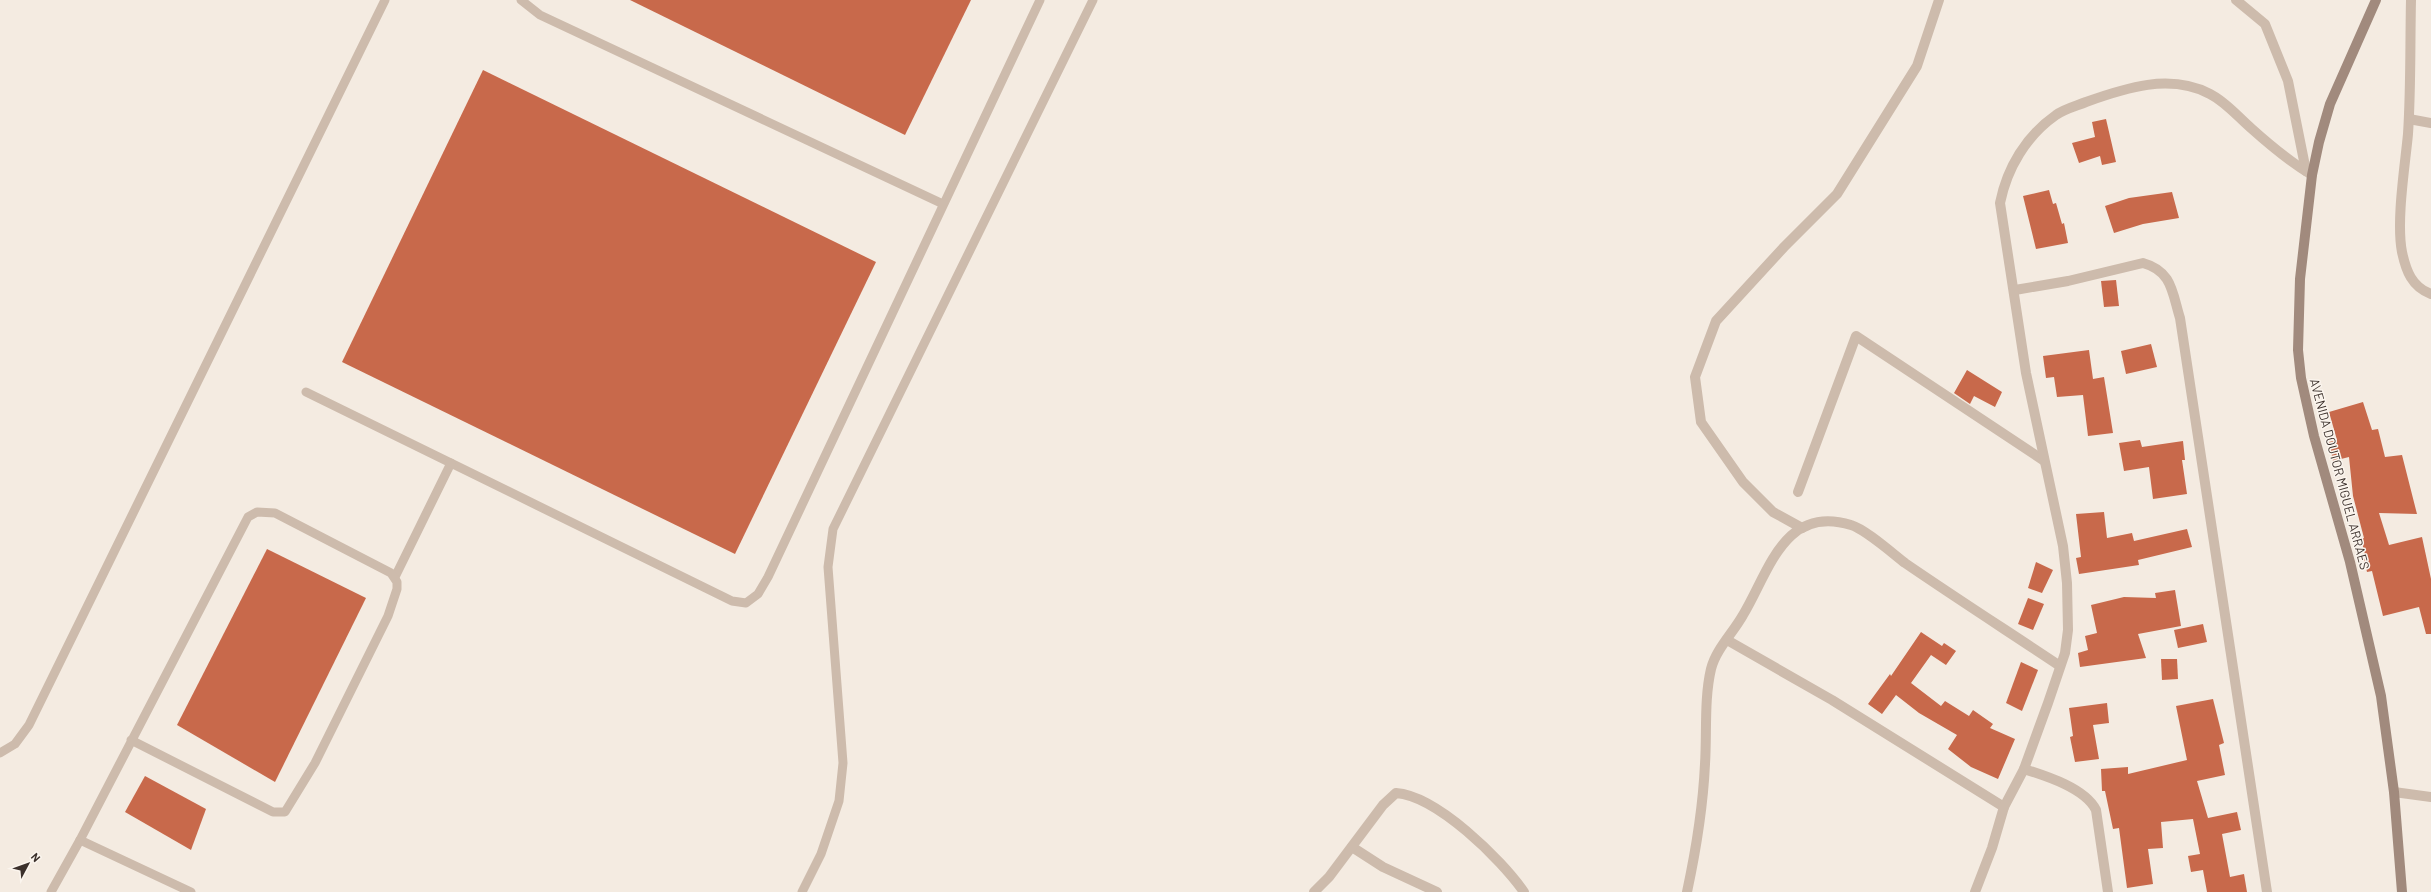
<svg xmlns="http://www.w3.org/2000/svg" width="2431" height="892" font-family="Barlow,sans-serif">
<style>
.building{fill:#c8694b}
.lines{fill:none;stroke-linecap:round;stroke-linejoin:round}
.lane{stroke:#cdbbac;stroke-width:9}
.street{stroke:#cdbbac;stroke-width:10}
.secondary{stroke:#a18a7d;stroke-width:10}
.labels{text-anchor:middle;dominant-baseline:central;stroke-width:3;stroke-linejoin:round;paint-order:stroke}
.street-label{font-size:13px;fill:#3b302b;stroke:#fbf5ee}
</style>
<rect width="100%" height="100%" fill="#f4ebe1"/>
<g class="building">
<path d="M 630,0 L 971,0 L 905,135 Z"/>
<path d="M 483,70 L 876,262 L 735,554 L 342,362 Z"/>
<path d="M 2106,119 L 2116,162 L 2102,165 L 2100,156 L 2079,163 L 2072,143 L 2095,137 L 2092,122 Z"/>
<path d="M 2049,190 L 2053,204 L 2056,203 L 2062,224 L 2064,223 L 2068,243 L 2036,249 L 2023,196 Z"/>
<path d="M 2172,192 L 2179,218 L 2143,224 L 2114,233 L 2105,206 L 2129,198 Z"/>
<path d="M 2116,280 L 2119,306 L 2104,307 L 2101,281 Z"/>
<path d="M 2151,344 L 2157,367 L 2126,374 L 2121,351 Z"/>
<path d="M 2089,350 L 2093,379 L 2104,377 L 2113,433 L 2088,436 L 2083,395 L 2057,397 L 2054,377 L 2046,378 L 2043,356 Z"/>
<path d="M 1967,370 L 2002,392 L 1995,407 L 1974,396 L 1970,404 L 1954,393 Z"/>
<path d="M 2363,402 L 2372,430 L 2378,429 L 2385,457 L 2402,455 L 2417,514 L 2379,513 L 2389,545 L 2422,537 L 2431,579 L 2431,634 L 2426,634 L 2419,607 L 2383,616 L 2372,571 L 2367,572 L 2364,559 L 2366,558 L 2361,539 L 2364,538 L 2353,496 L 2349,457 L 2333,461 L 2329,442 L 2337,440 L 2329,412 Z"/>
<path d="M 2140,440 L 2142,447 L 2183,441 L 2185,460 L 2182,460 L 2187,494 L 2153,499 L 2149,467 L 2124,471 L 2119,443 Z"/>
<path d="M 2104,512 L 2107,538 L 2132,533 L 2134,541 L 2187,529 L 2192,547 L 2138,560 L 2139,565 L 2079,574 L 2076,558 L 2081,557 L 2076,514 Z"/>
<path d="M 267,549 L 366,598 L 275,782 L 177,725 Z"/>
<path d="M 2036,562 L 2053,570 L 2042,593 L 2028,588 Z"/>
<path d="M 2175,590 L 2181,626 L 2138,634 L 2146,658 L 2080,667 L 2078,653 L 2088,650 L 2085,636 L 2097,633 L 2091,605 L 2124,597 L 2156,598 L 2155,593 Z"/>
<path d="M 2028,598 L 2044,604 L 2033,630 L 2018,624 Z"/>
<path d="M 2203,624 L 2207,642 L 2178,648 L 2174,630 Z"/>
<path d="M 1921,632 L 1942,646 L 1944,643 L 1956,651 L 1946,665 L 1931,655 L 1911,683 L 1941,706 L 1945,701 L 1969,716 L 1973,710 L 1993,724 L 1990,728 L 2015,739 L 1998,779 L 1971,767 L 1948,749 L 1957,735 L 1919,713 L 1896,695 L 1882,714 L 1868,704 L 1890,674 L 1891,676 Z"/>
<path d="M 2161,659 L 2177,659 L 2178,679 L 2162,680 Z"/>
<path d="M 2021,662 L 2038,670 L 2022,711 L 2006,703 Z"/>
<path d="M 2213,699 L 2224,743 L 2219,745 L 2225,775 L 2197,781 L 2208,818 L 2237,812 L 2241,830 L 2222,834 L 2230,877 L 2244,874 L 2247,892 L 2207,892 L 2203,870 L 2191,872 L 2188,856 L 2200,854 L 2193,819 L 2161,822 L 2163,848 L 2148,849 L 2153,884 L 2127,888 L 2119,828 L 2113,829 L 2105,791 L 2102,791 L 2101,769 L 2128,767 L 2128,774 L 2187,760 L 2176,706 Z"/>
<path d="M 2107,703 L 2109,723 L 2093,725 L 2099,759 L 2075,762 L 2070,737 L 2073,736 L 2069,708 Z"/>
<path d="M 145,776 L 206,809 L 191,850 L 125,812 Z"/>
</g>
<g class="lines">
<g class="lane">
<path d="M 521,0 L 540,15 L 943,204"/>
<path d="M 306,392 L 732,601 L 746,603 L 758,594 L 768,577 L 1040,0"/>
<path d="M 395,577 L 451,463"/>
<path d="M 0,753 L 15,744 L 29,725 L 385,0"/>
<path d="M 80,840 L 191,892"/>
<path d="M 51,892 L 80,840 L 248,517 L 257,512 L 275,513 L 391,573 L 397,582 L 397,589 L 388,616 L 315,763 L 285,812 L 273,812 L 131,740"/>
<path d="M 802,892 L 821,854 L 839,801 L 843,763 L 828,567 L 833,529 L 1093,0"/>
</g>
<g class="street">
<path d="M 2236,0 L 2265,24 L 2288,81 L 2306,171"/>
<path d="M 2411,0 C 2410,44 2411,89 2408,134 C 2405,166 2396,221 2402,252 C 2406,271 2412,287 2431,294"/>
<path d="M 2409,119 L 2431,123"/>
<path d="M 2015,290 L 2068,281 L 2143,263 C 2172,271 2172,292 2180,318 L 2267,892"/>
<path d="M 1798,492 L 1856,336 L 2043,460"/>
<path d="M 1802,528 L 1773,512 L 1743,482 L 1701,422 L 1695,377 L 1716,321 L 1784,247 L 1837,194 L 1917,66 L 1939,0"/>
<path d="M 1727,640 L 1832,700 L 2004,807"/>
<path d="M 2024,769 C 2046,776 2085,788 2096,810 L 2108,892"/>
<path d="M 2394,792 L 2431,797"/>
<path d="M 1352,847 L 1383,867 L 1437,892"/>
<path d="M 1314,892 L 1329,877 L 1383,805 L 1396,793 C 1437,796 1501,859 1524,892"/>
<path d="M 1687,892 C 1696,850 1703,807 1705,764 C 1707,733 1704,699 1711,669 C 1716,649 1733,633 1743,615 C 1769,572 1784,504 1851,525 C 1865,529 1892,553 1905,563 C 1956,598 2009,632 2060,666"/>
<path d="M 1975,892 L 1992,848 L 2004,807 L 2024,769 L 2048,703 L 2065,653 L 2068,630 L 2067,583 L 2063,546 L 2026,373 L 2000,203 C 2007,168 2026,136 2056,115 C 2064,109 2076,106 2086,102 C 2125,88 2170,73 2210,94 C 2226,102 2238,117 2252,129 C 2271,146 2290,162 2312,175"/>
</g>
<path class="secondary" d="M 2376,0 L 2330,104 L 2319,142 L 2312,175 L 2300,279 L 2298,350 L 2301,378 L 2314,436 L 2350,562 L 2381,696 L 2394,792 L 2402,892"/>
</g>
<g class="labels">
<g class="street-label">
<text transform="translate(2340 474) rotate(75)">AVENIDA DOUTOR MIGUEL ARRAES</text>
</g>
</g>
<g transform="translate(28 864) rotate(49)" stroke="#fbf5ee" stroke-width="3" paint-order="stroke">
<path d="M0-3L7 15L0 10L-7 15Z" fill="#3b302b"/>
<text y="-6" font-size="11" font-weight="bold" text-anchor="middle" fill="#3b302b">N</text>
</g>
</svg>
